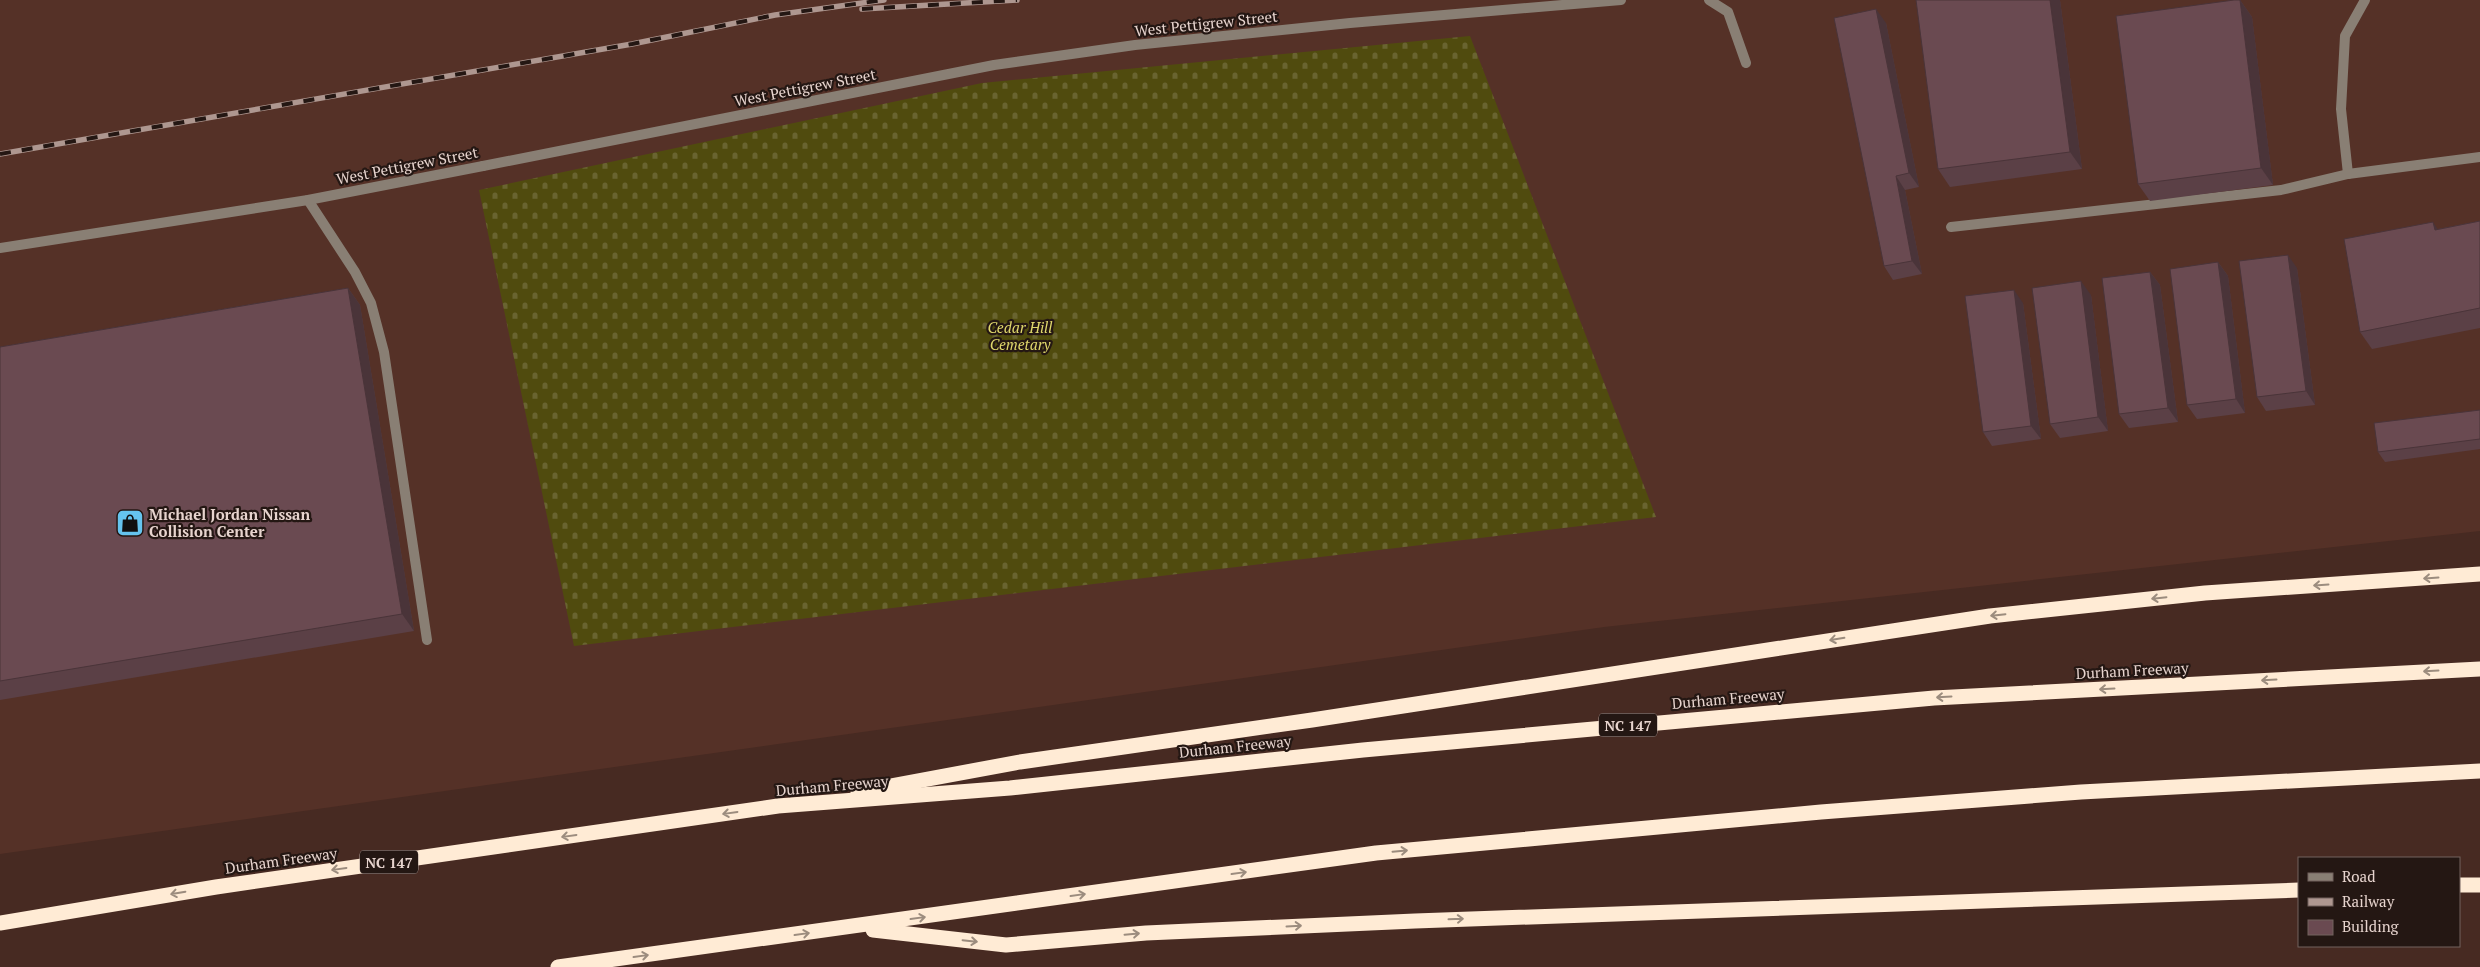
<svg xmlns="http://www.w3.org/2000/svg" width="2480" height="967" font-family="'PT Serif',serif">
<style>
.built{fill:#553127}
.cemetery{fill:url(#cemetery-stones)}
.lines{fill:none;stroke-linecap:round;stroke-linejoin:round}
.lane{stroke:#897f74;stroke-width:10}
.street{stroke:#897f74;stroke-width:10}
.highway{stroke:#ffebd5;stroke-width:15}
.rail-casing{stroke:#ae9790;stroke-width:5.5}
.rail{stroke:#241713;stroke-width:4;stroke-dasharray:11;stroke-linecap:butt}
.wall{fill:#5b4046}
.shaded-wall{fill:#4a3439}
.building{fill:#6a4a51;stroke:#4a3439}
.oneway{stroke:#9c8c7e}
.labels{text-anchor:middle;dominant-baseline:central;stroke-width:4.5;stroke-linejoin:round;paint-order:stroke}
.shield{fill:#241713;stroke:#ac9b96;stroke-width:1}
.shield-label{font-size:14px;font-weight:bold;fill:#e7d4ce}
.street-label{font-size:15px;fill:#e7d4ce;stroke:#241713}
.park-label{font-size:15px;font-style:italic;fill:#e0d86c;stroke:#241713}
.poi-label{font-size:15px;font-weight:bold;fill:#e7d4ce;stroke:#241713;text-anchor:start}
</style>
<defs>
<pattern id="cemetery-stones" width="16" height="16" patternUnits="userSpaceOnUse" patternTransform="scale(1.25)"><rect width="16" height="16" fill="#504b0e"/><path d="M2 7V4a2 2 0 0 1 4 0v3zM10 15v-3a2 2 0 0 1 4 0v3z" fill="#696430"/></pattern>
</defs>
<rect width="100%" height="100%" fill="#472a22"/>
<path class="built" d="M 0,0 L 2480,0 L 2480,531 L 1604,627 L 0,854 Z"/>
<path class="cemetery" d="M 1470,36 L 1656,517 L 574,646 L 479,190 L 982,83 Z"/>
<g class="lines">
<g class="lane">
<path d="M 1709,0 L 1728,12 L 1746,63"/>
<path d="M 483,166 L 994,65 L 1135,45 L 1350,23 L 1621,0"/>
<path d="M 2348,174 L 2341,109 L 2345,36 L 2365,0"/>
<path d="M 308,200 L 355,272 L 371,303 L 384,352 L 427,640"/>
<path d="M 1951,227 L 2281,190 L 2348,174 L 2480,157"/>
</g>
<path class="street" d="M 0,248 L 308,200 L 483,166"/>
<g class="highway">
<path d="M 858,792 L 1020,762 L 1312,720 L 1990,616 L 2205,593 L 2480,574"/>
<path d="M 2459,885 L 2480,885"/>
<path d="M 0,923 L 216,887 L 778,806 L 1010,788 L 1363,750 L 1934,698 L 2480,669"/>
<path d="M 873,930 L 1006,945 L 1146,933 L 1415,921 L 2299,890"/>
<path d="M 558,967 L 1376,853 L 1821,812 L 2081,792 L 2480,771"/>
</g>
<g class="rail-casing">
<g id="rail">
<path d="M 862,9 L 1017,0"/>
<path d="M 0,154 L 632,44 L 775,15 L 884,0"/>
</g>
</g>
<use href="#rail" class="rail"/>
</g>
<g class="wall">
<path d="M 2060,0 L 2082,169 L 1950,187 L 1938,169 Z"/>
<path d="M 2234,0 L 2240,0 L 2252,17 L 2273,185 L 2150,201 L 2138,184 Z"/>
<path d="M 1886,23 L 1919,187 L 1905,190 L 1922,274 L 1893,280 L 1884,266 Z"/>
<path d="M 2480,221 L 2480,328 L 2372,349 L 2360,332 L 2438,229 Z"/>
<path d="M 2218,262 L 2228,276 L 2245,413 L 2197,419 L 2187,405 Z"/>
<path d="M 2297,268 L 2315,405 L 2266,411 L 2257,397 Z"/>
<path d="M 2150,272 L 2160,285 L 2178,422 L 2129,428 L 2119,414 Z"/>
<path d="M 348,288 L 360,305 L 414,631 L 0,700 L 0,347 Z"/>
<path d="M 2091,295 L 2108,431 L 2060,438 L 2050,424 Z"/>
<path d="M 2023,303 L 2041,439 L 1992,446 L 1983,432 Z"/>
<path d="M 2480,410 L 2480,449 L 2385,462 L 2378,452 Z"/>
</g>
<g class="shaded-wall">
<path d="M 2050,0 L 2060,0 L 2082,169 L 2070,152 Z"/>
<path d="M 2240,0 L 2252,17 L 2273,185 L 2261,168 Z"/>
<path d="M 1876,9 L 1886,23 L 1919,187 L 1909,173 Z"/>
<path d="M 1896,176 L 1905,190 L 1922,274 L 1912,261 Z"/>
<path d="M 2433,222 L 2445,240 L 2435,230 Z"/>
<path d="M 2288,255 L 2297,268 L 2315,405 L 2306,391 Z"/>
<path d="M 2218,262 L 2228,276 L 2245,413 L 2236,399 Z"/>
<path d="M 2150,272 L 2160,285 L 2178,422 L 2168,408 Z"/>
<path d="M 2081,281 L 2091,295 L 2108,431 L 2098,417 Z"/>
<path d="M 348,288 L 360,305 L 414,631 L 402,614 Z"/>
<path d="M 2014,290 L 2023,303 L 2041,439 L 2031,426 Z"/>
</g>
<g class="building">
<path d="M 1916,0 L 2050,0 L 2070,152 L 1938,169 Z"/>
<path d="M 2234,0 L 2240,0 L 2261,168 L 2138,184 L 2116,16 Z"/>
<path d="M 1876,9 L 1909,173 L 1896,176 L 1912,261 L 1884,266 L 1834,18 Z"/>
<path d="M 2480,221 L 2480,308 L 2360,332 L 2344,239 L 2433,222 L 2435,230 Z"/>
<path d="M 2288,255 L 2306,391 L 2257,397 L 2239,261 Z"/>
<path d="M 2218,262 L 2236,399 L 2187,405 L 2170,269 Z"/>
<path d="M 2150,272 L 2168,408 L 2119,414 L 2102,278 Z"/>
<path d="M 2081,281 L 2098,417 L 2050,424 L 2032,288 Z"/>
<path d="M 348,288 L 402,614 L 0,681 L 0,347 Z"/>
<path d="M 2014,290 L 2031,426 L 1983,432 L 1965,296 Z"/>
<path d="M 2480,410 L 2480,439 L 2378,452 L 2374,423 Z"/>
</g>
<defs><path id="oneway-shaft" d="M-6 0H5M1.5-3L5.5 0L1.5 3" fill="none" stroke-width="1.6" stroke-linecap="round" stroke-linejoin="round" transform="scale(1.25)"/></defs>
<g class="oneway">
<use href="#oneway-shaft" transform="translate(2431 578) rotate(176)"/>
<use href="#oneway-shaft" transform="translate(2321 585) rotate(176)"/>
<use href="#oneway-shaft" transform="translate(2159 598) rotate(174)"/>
<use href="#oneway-shaft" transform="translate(1998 615) rotate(174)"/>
<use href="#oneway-shaft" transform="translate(1837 639) rotate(171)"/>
<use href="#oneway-shaft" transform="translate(2431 671) rotate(177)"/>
<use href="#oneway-shaft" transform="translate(2269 680) rotate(177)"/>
<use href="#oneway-shaft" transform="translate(2107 689) rotate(177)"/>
<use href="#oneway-shaft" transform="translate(1944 697) rotate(177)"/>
<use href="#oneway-shaft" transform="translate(730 813) rotate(172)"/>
<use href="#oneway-shaft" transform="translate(569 836) rotate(172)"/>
<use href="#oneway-shaft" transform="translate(1400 851) rotate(-5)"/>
<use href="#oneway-shaft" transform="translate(339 869) rotate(172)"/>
<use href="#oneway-shaft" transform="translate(1239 873) rotate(-8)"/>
<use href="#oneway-shaft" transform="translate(178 893) rotate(170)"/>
<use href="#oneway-shaft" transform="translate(1078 895) rotate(-8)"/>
<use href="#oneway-shaft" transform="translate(918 918) rotate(-8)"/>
<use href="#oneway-shaft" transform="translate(1456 919) rotate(-2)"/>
<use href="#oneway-shaft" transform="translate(1294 926) rotate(-3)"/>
<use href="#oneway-shaft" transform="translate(802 934) rotate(-8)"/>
<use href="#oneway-shaft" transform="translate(1132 934) rotate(-5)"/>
<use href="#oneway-shaft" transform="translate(970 941) rotate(6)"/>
<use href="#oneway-shaft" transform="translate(641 956) rotate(-8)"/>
</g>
<defs>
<g id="shop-square" transform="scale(1.4375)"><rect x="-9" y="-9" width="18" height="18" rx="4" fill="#65c4ef" stroke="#241713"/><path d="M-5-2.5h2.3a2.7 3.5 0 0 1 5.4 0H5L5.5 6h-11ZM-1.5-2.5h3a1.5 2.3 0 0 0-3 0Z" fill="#111"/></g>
</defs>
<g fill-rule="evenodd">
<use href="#shop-square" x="130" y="523"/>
</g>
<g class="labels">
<g class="shield">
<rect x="1599" y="713.5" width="58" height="23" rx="4"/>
<rect x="360" y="850.5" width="58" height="23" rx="4"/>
</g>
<g class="shield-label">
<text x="1628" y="725">NC 147</text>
<text x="389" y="862">NC 147</text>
</g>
<g class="street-label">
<text transform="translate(1206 23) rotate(-6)">West Pettigrew Street</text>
<text transform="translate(805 87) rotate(-11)">West Pettigrew Street</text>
<text transform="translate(407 165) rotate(-11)">West Pettigrew Street</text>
<text transform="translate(2132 670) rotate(-3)">Durham Freeway</text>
<text transform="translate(1728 698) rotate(-5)">Durham Freeway</text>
<text transform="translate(1235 746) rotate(-6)">Durham Freeway</text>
<text transform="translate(832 785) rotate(-5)">Durham Freeway</text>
<text transform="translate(281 860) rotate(-8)">Durham Freeway</text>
</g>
<g class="park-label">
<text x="1020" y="327">Cedar Hill<tspan x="1020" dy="17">Cemetary</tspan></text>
</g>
<g class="poi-label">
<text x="149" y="514">Michael Jordan Nissan<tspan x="149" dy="17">Collision Center</tspan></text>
</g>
</g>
<rect x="2298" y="857" width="162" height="90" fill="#241713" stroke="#72635e"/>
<rect x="2308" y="873" width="25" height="8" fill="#897f74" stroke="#72635e"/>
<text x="2342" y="882" font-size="15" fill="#e7d4ce">Road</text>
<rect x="2308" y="898" width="25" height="8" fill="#ae9790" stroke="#72635e"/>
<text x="2342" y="907" font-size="15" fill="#e7d4ce">Railway</text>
<rect x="2308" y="920" width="25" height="15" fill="#6a4a51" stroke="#72635e"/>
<text x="2342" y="932" font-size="15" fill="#e7d4ce">Building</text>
</svg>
